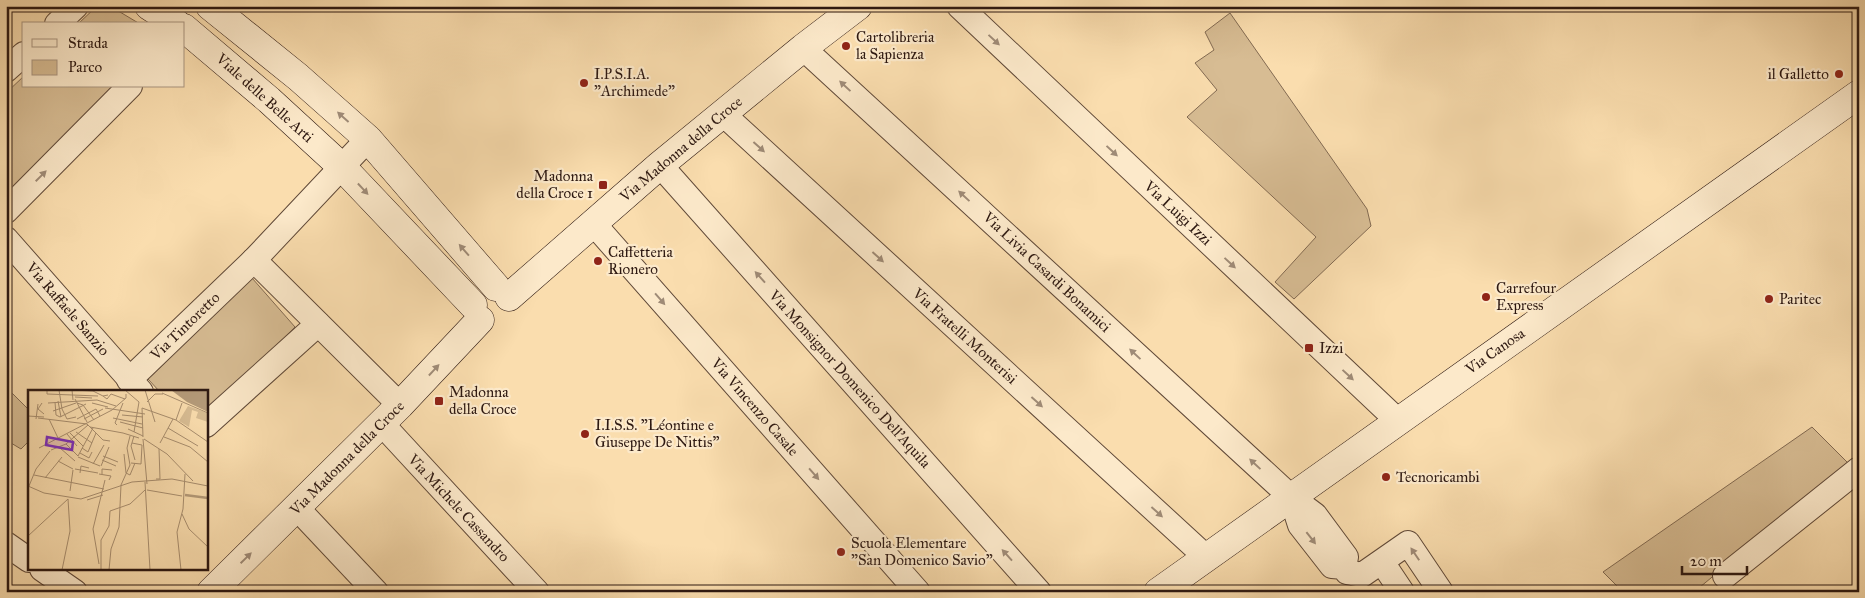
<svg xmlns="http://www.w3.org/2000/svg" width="1865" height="598" font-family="'IM FELL Great Primer',serif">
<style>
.green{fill:#d7bc93;stroke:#826a52}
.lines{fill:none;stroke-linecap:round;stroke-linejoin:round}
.street-casing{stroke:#604938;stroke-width:26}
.secondary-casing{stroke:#2d1811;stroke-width:29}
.street{stroke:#fce9ca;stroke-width:24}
.secondary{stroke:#fce9ca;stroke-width:28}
.oneway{fill:#9f8b77}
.poi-dot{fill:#8f2418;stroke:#fce9ca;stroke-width:2}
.labels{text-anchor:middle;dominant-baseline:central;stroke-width:4.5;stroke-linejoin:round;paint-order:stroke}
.poi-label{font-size:15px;fill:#2d1811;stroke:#fce9ca;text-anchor:start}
.street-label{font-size:15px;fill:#2d1811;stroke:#fce9ca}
.inset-river{fill:none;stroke:#b49a79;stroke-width:2.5}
.inset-road{fill:none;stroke:#a88e6f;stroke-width:1}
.view{fill:#7b2cbf;fill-opacity:0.15;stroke:#7b2cbf;stroke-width:2.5}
.inset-edge{fill:none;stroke:#2d1811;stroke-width:2.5}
</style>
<rect width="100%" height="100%" fill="#faddae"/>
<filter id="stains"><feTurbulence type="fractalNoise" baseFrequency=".004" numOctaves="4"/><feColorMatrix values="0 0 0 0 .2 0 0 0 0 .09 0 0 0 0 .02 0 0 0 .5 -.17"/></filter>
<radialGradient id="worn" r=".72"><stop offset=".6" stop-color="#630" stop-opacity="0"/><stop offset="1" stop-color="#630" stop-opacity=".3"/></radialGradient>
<g class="green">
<path d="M 97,6 L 110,6 L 140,24 L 78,24 Z"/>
<path d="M 1230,13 L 1367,209 L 1371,226 L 1294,299 L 1275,282 L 1316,237 L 1187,117 L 1217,90 L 1195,63 L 1214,50 L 1205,32 Z"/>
<path d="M 24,76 L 24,86 L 120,86 L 6,199 L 6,93 Z"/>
<path d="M 252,278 L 295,327 L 206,415 L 206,392 L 160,392 L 148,379 Z"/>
<path d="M 6,387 L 29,410 L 29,441 L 21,449 L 6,440 Z"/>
<path d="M 1812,427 L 1849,464 L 1694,592 L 1623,592 L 1603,572 Z"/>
</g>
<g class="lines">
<g class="street-casing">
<g id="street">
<path d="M 959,6 L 1397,420"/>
<path d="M 57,24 L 76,6"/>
<path d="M 803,48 L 1291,497 L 1315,515 L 1346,557 L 1344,567"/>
<path d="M 6,70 L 24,54"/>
<path d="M 723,114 L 1207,558"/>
<path d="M 660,165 L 1039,592"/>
<path d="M 6,211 L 130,86"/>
<path d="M 593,223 L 918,592"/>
<path d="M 6,239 L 141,392"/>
<path d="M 254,260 L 400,405"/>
<path d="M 129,380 L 254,260 L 368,139"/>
<path d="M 382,424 L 537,592"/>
<path d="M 206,425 L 318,324"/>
<path d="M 1291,497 L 1300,525 L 1332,566 L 1344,567 L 1347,572 L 1362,575 L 1408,543 L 1441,592"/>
<path d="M 297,508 L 376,592"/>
<path d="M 6,544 L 29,560"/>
<path d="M 1382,562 L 1402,592"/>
<path d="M 42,569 L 75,592"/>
<path d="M 1725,576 L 1859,469"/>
</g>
</g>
<g class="secondary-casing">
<g id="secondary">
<path d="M 149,6 L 177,24"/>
<path d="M 210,6 L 298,77 L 368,139 L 496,287"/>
<path d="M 184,28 L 269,100 L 343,168 L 473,305"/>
<path d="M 509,297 L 660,165 L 803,48 L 858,6"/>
<path d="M 211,592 L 400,405 L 480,320"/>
<path d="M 1158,592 L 1859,94"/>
</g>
</g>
<use href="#street" class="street"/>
<use href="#secondary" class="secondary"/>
</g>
<defs><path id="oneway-solid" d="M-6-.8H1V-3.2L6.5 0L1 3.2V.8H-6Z" transform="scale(1.25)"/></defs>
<g class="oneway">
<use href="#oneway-solid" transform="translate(994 40) rotate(43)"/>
<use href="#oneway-solid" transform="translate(845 86) rotate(-137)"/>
<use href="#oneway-solid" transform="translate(343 117) rotate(-138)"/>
<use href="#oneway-solid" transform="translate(759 147) rotate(42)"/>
<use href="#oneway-solid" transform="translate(1112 151) rotate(43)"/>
<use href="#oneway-solid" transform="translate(41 176) rotate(-45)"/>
<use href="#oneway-solid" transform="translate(363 189) rotate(47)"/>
<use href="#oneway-solid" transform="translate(964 196) rotate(-137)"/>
<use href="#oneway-solid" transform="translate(464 250) rotate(-131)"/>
<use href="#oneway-solid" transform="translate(878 257) rotate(42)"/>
<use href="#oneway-solid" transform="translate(1230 263) rotate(43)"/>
<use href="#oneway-solid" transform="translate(760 277) rotate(-132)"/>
<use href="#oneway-solid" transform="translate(660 299) rotate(49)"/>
<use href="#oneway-solid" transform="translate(1135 354) rotate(-137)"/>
<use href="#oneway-solid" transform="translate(434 370) rotate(-47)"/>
<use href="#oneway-solid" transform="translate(1348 375) rotate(43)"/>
<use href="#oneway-solid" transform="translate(1037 402) rotate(42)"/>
<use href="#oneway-solid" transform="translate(1255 464) rotate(-137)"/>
<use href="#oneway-solid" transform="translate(814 474) rotate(49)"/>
<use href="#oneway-solid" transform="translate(1157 512) rotate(42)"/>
<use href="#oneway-solid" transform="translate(1311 538) rotate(52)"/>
<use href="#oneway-solid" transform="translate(1415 554) rotate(-124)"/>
<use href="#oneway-solid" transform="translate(1007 555) rotate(-132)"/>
<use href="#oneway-solid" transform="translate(246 558) rotate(-44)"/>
</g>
<g class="poi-dot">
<circle cx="846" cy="46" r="5"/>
<circle cx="1839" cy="74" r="5"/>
<circle cx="584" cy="83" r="5"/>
<rect x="598" y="180" width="10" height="10" rx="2.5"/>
<circle cx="598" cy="261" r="5"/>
<circle cx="1486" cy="297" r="5"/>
<circle cx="1769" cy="299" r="5"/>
<rect x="1304" y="343" width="10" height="10" rx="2.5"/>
<rect x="434" y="396" width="10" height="10" rx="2.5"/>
<circle cx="585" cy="434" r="5"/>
<circle cx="1386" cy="477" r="5"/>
<circle cx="841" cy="552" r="5"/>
</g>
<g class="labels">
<g class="poi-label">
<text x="856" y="37">Cartolibreria<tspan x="856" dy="17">la Sapienza</tspan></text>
<text x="594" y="74">I.P.S.I.A.<tspan x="594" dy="17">"Archimede"</tspan></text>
<text x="1829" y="74" text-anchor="end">il Galletto</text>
<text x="593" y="176" text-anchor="end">Madonna<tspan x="593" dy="17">della Croce 1</tspan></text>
<text x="608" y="252">Caffetteria<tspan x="608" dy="17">Rionero</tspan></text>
<text x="1496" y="288">Carrefour<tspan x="1496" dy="17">Express</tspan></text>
<text x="1779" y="299">Paritec</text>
<text x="1319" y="348">Izzi</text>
<text x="449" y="392">Madonna<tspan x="449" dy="17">della Croce</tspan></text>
<text x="595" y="425">I.I.S.S. "Léontine e<tspan x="595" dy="17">Giuseppe De Nittis"</tspan></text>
<text x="1396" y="477">Tecnoricambi</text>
<text x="851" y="543">Scuola Elementare<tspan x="851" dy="17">"San Domenico Savio"</tspan></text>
</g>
<g class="street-label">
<text transform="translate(265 98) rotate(42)">Viale delle Belle Arti</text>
<text transform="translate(681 149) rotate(-40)">Via Madonna della Croce</text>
<text transform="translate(1178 213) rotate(43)">Via Luigi Izzi</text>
<text transform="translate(1047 272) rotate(43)">Via Livia Casardi Bonamici</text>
<text transform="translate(68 309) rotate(49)">Via Raffaele Sanzio</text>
<text transform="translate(185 326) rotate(-44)">Via Tintoretto</text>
<text transform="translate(965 336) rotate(42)">Via Fratelli Monterisi</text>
<text transform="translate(1495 351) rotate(-35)">Via Canosa</text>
<text transform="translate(850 379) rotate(48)">Via Monsignor Domenico Dell'Aquila</text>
<text transform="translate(755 407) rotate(49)">Via Vincenzo Casale</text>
<text transform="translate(347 458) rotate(-45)">Via Madonna della Croce</text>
<text transform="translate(459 508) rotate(47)">Via Michele Cassandro</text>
</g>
</g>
<g transform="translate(28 390)">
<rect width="180" height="180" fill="#faddae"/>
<path d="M 160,16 L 180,23 L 180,32 L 168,28 L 170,22 L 164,20 L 161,37 L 151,31 Z" fill="#d7bc93"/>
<path d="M 143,0 L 180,0 L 180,22 L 159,12 Z" fill="#b49a79"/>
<path class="inset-river" d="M 157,105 L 180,108"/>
<path class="inset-road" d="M 19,0 L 19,4 L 70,6M 31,0 L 34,19 L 39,29 L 48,27M 71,0 L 90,0M 97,0 L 111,12 L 106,42M 117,0 L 127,32M 134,3 L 180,23M 80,5 L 75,6 L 79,9 L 83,4 L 97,9M 47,7 L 64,8M 47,9 L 59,32M 45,10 L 44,0 L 65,1 L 75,6M 30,11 L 33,27M 27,12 L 28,25 L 32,27M 119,12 L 127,4 L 135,4M 14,13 L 10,19 L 16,24M 20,13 L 69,10 L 88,16M 49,13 L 55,15 L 66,30M 64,13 L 80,17M 77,18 L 117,24M 114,18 L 148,30 L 180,52M 114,18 L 115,47M 25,21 L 48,13M 94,25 L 115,27M 0,26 L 16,27M 32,27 L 58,14M 10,28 L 59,34 L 75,50 L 82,51M 85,28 L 114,34M 8,29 L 10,14M 21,29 L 30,48M 49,29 L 68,19 L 72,26M 56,29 L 75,19M 148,30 L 154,13M 92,32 L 115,38M 89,35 L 87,33 L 95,13M 62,37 L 95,43M 140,38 L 170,56M 100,39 L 115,46M 48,42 L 64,53M 42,43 L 55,56M 95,43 L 111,48M 39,44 L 49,56M 106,46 L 103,56 L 107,70M 136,47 L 162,57 L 180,72M 115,49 L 119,94M 116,49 L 139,64 L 165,91M 132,53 L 145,29M 38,54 L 60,35M 11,58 L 84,20 L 98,8 L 98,4M 32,58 L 47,71M 54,58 L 60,62 L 68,43M 23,60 L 38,54 L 50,66M 52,63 L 61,68 L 64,62M 96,64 L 98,83M 50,66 L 65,38M 75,66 L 90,72M 50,67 L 72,76M 74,70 L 88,76M 30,71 L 45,79M 103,73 L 113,74 L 114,55 L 104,53M 65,74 L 76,55M 73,76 L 81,57M 47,79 L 70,83M 52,83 L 53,76 L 61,78M 98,83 L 102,85 L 107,73M 71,84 L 83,86 L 81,90M 74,84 L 74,79 L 84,80M 6,85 L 76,99M 17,88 L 34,67M 128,89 L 132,89 L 131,59M 117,92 L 122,180M 0,96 L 16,103 L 53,109 L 104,92 L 144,89 L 180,96M 1,96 L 8,79 L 22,61M 119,100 L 154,106M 42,101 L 45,80M 59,110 L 75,105M 154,124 L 161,139 L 180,157M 0,146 L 40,109 L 42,141 L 34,180M 71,174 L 65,139 L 77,90M 73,180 L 73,150 L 81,136 L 82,121 L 102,114 L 117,100M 81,180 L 83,159 L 91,137 L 93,95 L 102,75 L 99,58 L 102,46M 153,180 L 149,142 L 155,119 L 157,84"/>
<path class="view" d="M 19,47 L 45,52 L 44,60 L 18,55 Z"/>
<rect width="180" height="180" class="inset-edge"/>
</g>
<rect width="1865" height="598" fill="none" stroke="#faddae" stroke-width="25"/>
<rect x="8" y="8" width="1850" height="583" fill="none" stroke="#2d1811" stroke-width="2.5"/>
<rect x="12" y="12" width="1840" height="573" fill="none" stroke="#2d1811"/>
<rect x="22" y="22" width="162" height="65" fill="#fce9ca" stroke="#a99580"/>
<rect x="32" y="39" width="25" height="8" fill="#fce9ca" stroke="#a99580"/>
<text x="68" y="48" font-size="15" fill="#2d1811">Strada</text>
<rect x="32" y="60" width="25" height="15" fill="#d7bc93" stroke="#a99580"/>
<text x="68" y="72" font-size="15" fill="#2d1811">Parco</text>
<path d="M1682 566v8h65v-8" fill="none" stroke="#2d1811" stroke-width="2.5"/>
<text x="1690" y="566" font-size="15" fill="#2d1811" stroke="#fce9ca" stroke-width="4" paint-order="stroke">20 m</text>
<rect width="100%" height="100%" filter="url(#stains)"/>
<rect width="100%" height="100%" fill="url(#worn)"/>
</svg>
